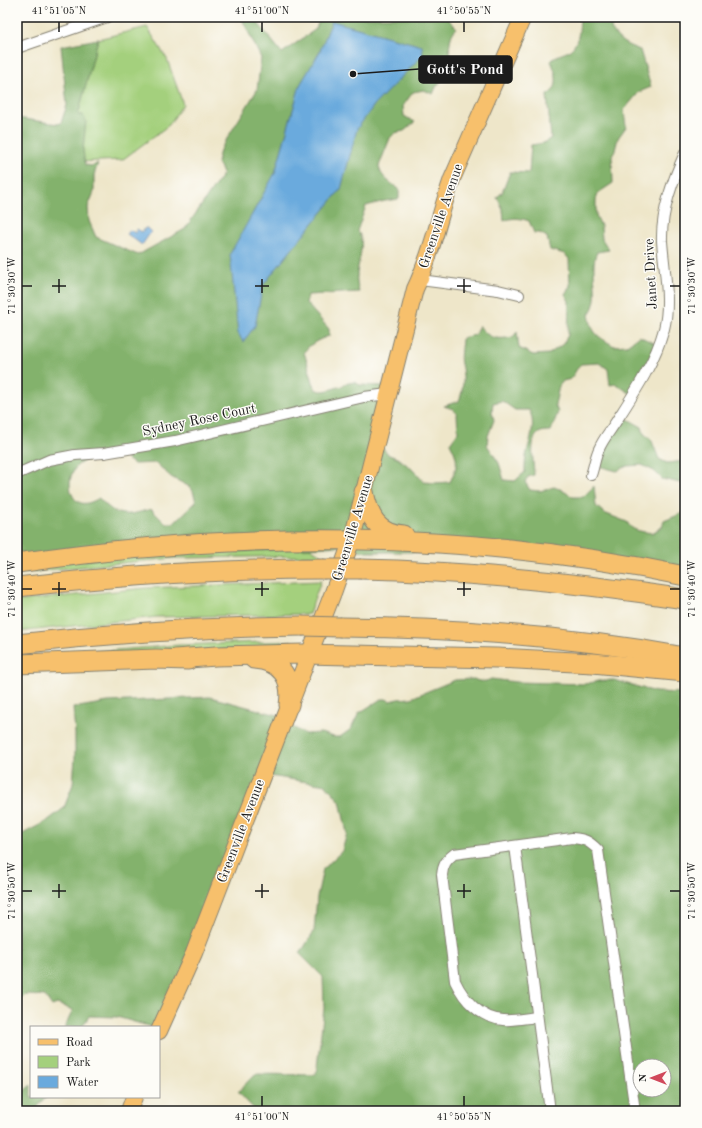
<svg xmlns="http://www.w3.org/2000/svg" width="702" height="1128" font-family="'Old Standard TT',serif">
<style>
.green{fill:#a4d07d;stroke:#60764c}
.forest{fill:#83b26c;stroke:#506744;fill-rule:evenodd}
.water{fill:#6aaadd;stroke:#43637c}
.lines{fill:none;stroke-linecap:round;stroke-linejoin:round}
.minor-casing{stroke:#858172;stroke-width:12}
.primary-casing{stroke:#858172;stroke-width:18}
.motorway-casing{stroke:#858172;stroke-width:21}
.minor{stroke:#fff;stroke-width:10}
.primary{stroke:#f7c06c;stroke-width:16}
.motorway{stroke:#f7c06c;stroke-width:19}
.motorway-bridge-casing{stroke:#858172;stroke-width:21;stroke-linecap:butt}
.motorway-bridge{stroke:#f7c06c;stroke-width:19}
.ticks{fill:none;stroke:#1c1c1c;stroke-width:1.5}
.labels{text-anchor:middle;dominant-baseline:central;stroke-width:3;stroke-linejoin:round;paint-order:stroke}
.street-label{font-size:14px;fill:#1c1c1c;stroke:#fdfcf7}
.leader{fill:none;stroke:#1c1c1c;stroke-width:1.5}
.callout-dot{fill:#1c1c1c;stroke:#fdfcf7;stroke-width:1.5}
.callout{fill:#1c1c1c;stroke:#1c1c1c;stroke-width:1.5}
.callout-label{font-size:15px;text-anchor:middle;font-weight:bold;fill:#fff}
.neatline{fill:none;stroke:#1c1c1c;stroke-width:1.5}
.ticks-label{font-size:10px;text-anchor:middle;fill:#1c1c1c}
</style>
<rect width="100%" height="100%" fill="#fdfcf7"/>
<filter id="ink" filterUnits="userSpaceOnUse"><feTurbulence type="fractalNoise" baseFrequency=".025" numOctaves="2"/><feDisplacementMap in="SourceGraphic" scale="8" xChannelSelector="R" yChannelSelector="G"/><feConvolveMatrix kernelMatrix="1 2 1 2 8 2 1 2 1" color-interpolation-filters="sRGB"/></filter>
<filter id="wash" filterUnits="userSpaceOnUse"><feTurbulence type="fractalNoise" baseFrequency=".012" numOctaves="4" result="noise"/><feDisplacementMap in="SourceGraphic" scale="16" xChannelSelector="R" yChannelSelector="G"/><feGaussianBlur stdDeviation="0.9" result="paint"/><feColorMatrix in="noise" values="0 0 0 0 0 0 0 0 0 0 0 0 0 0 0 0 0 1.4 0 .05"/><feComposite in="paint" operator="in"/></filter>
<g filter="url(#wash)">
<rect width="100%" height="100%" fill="#eee6c9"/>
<g class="green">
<path d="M 147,27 L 167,59 L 183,104 L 169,125 L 122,160 L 77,162 L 78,115 L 98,39 Z"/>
<path d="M 310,548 L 323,556 L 174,558 L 17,573 L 56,563 L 180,551 Z"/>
<path d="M 321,581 L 309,614 L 157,617 L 17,632 L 17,601 L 146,588 Z"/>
<path d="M 292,641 L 270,648 L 19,658 L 180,645 Z"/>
</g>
<g class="forest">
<path d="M 241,17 L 253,17 L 282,53 L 316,29 L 320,17 L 446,17 L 457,28 C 447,35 450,54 449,66 L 451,68 L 436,87 L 433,94 L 424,90 L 413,92 L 403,106 L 404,116 L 415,122 L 404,131 L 395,133 L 390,138 L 379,166 C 380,177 391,183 399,189 L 399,199 L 385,201 L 366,206 L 357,231 C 367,240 357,264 357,276 C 356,281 358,287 359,292 L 308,295 L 306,303 L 329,329 L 329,336 C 318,340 311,343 304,352 L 315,389 C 323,394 333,388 342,386 L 344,384 L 354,382 L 360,385 L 384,386 L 380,445 L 389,455 L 397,458 L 410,467 L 424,482 L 435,483 L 450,482 C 458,465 459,460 450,443 L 458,432 L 457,414 L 453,409 L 444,406 L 459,401 C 464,389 464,375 461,364 C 459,356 462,345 462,338 L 475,335 L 479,325 C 488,339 497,340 513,337 L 517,332 L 519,348 L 533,355 L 549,354 L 563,344 L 568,335 L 569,301 L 565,294 L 570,286 L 569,259 L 565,254 L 550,250 L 547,237 L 540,233 L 534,233 L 529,221 C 521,218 512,217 504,221 L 503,210 L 497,197 L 502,193 L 510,172 L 529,173 L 531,145 L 544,143 L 551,138 L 547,95 C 561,88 556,73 551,61 C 558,53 563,55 570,50 C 580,42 579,29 580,17 L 612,17 L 611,29 C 620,42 626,45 640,50 L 651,87 L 639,92 L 624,110 L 626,127 L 618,138 L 615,150 L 612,156 L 613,183 L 598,193 L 596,200 L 596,215 L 601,226 L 602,239 L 609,250 L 597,252 C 588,271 603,297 589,314 C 592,335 598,336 614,346 L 627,345 L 639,336 L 660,346 L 633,395 L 616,384 L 610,385 L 608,369 L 599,363 L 581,364 L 578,367 L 571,379 L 563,381 L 559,386 L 555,405 L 558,412 L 551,431 C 548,431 544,431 541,432 C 528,436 534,463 534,475 L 528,477 L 525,482 L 530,490 L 540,491 L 554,487 L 560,489 L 573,497 L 583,497 L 594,486 L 596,506 L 604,513 L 627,522 C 632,532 642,531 652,533 L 662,527 L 664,521 L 685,512 L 685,575 L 478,552 L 366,552 L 344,546 L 17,562 L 17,118 L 58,124 L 61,123 L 67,105 L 61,46 L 98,39 L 78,115 L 83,115 L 86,121 L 83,150 L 85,165 L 93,166 L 98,163 L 94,175 L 94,192 L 88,207 L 89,221 L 96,237 L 138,255 L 185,229 L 223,174 L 220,166 L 217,163 L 220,150 L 257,90 L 261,58 ZM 502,401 L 515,410 L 529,410 C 537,424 529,442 526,456 C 525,461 525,467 525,472 L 515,481 L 504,480 L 499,463 L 487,445 L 488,436 L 494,420 L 492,412 L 493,403 ZM 111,454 L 122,455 L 134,464 L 156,463 L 171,477 L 190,487 L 193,491 L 196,502 L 174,523 L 165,523 L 151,509 C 126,516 118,519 99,498 C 96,500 92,502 88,503 C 68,508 62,471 84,461 C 92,457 102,456 111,454 Z"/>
<path d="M 624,417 L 642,427 L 644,434 L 651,439 L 659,459 L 667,463 L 685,461 L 685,484 L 662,479 L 654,471 L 642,465 L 627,466 L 617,471 L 598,466 L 601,452 Z"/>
<path d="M 474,679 C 479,682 486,682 491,679 L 516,682 L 585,684 L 598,681 L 614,680 L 656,692 L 685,693 L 685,1111 L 256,1111 L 238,1092 L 255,1074 L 316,1075 L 324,1008 L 323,977 L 300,954 L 314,931 L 317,897 L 323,869 L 342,851 L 347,833 L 340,801 L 326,785 L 270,776 L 159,1027 L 152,1027 L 117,1017 L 89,1016 L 82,1027 L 65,1027 L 73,1010 L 57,1004 L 52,1006 L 45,996 L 25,995 L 17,1003 L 17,837 L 47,821 L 64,808 L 73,784 L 75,758 L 75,733 L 73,708 L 108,702 L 210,697 L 285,717 L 289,725 L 305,734 L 321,733 L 334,737 L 340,737 L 351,729 L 359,713 L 381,699 L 386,699 L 390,701 L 398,699 L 411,698 L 455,680 ZM 640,1066 L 664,1066 L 664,1090 L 640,1090 Z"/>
<path d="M 31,1085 L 31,1097 L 46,1097 L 34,1111 L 17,1111 L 17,1104 L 19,1103 L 25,1090 Z"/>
</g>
<g class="water">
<path d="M 332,21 L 422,46 L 423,55 L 375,104 L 357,129 L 341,189 L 263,285 L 255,326 L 243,342 L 238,333 L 230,254 L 275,173 L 300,85 L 319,53 Z"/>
<path d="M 145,228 L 147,228 L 151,232 L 142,245 L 127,234 L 130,230 L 135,233 L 137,229 L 142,232 Z"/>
</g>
</g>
<g filter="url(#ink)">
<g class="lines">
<g class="minor-casing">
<g id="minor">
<path d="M 683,17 L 685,19"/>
<path d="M 17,48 L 107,17"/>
<path d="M 420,280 L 498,290 L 519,295"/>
<path d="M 17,474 L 49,460 L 75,455 L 104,453 L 175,441 L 364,397 L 388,394"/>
<path d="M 591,475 C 594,467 595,457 599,449 C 603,439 611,430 617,420 C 635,392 655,362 664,329 C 671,301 664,270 662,241 C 661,211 673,180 685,153"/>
<path d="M 515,846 L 550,1111"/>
<path d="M 537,1017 C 526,1018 514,1021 503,1020 C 480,1018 464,1000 455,981 L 442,875 C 443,865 446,860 454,854 L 572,838 C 585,839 589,841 598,850 L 634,1104 L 632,1111"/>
</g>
</g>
<g class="primary-casing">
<g id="primary">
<path d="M 159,1031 L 194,953 L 334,590 L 352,539 L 415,289 C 432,254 439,216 452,179 L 523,17"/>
<path d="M 129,1111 L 134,1097"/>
</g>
</g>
<g class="motorway-casing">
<g id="motorway">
<path d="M 364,492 C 369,517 377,533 404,535"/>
<path d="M 17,563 C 237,530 467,530 685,576"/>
<path d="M 361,569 C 470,571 578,583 685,599"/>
<path d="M 17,587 C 118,576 221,569 323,569"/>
<path d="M 341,627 C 456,628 571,636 685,657"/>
<path d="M 17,644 C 112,633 206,627 302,626"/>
<path d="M 175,659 L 216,656 L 302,654 L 497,658 L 593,663 L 685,672"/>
<path d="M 254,659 C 282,661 293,679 289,705"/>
<path d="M 17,664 L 156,659 L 188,660"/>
</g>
</g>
<use href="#minor" class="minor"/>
<use href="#primary" class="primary"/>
<use href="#motorway" class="motorway"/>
<g class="motorway-bridge-casing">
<g id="motorway-bridge">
<path d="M 323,569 L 361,569"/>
<path d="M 302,626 L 341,627"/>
</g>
</g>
<use href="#motorway-bridge" class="motorway-bridge"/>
</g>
</g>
<path class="ticks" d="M 59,22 L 59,32M 262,22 L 262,32M 464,22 L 464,32M 59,279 L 59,293M 262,279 L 262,293M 464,279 L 464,293M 22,286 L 32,286M 52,286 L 66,286M 255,286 L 269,286M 457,286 L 471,286M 670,286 L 680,286M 59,582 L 59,596M 262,582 L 262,596M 464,582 L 464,596M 22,589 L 32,589M 52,589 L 66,589M 255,589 L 269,589M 457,589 L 471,589M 670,589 L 680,589M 59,884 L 59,898M 262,884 L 262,898M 464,884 L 464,898M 22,891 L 32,891M 52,891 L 66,891M 255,891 L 269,891M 457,891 L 471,891M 670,891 L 680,891M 262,1096 L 262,1106M 464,1096 L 464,1106"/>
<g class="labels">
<g class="street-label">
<text transform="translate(441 216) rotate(-71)">Greenville Avenue</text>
<text transform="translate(651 274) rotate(-93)">Janet Drive</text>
<text transform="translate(199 420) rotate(-12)">Sydney Rose Court</text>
<text transform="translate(353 528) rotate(-73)">Greenville Avenue</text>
<text transform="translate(241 831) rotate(-69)">Greenville Avenue</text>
</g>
</g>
<path class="leader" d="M353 74L419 69"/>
<circle class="callout-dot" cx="353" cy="74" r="4"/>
<rect class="callout" x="419" y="56" width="93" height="27" rx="4"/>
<g class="callout-label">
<text x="465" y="74">Gott's Pond</text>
</g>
<rect width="702" height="1128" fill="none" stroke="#fdfcf7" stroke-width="44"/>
<rect x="30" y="1026" width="130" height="72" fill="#fdfcf7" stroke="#a3a29f"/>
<rect x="38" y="1039" width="20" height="6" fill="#f7c06c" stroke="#a3a29f"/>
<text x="66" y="1046" font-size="12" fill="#1c1c1c">Road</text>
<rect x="38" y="1056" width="20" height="12" fill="#a4d07d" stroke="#a3a29f"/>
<text x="66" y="1066" font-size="12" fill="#1c1c1c">Park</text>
<rect x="38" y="1076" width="20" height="12" fill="#6aaadd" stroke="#a3a29f"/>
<text x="66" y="1086" font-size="12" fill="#1c1c1c">Water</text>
<g transform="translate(652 1078) rotate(270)"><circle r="19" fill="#fdfcf7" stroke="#a3a29f"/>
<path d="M0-3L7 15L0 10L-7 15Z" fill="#d1495b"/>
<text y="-6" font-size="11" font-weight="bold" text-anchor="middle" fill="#1c1c1c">N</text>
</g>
<rect x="22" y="22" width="658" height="1084" class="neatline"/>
<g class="ticks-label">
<text x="59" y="14">41°51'05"N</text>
<text x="262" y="14">41°51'00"N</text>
<text x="464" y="14">41°50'55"N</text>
<text transform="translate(691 286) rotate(-90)" y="4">71°30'30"W</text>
<text transform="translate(11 286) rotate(-90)" y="4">71°30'30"W</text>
<text transform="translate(691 589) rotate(-90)" y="4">71°30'40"W</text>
<text transform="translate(11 589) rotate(-90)" y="4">71°30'40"W</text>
<text transform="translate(691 891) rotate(-90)" y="4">71°30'50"W</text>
<text transform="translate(11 891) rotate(-90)" y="4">71°30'50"W</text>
<text x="262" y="1120">41°51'00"N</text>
<text x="464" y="1120">41°50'55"N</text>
</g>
</svg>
